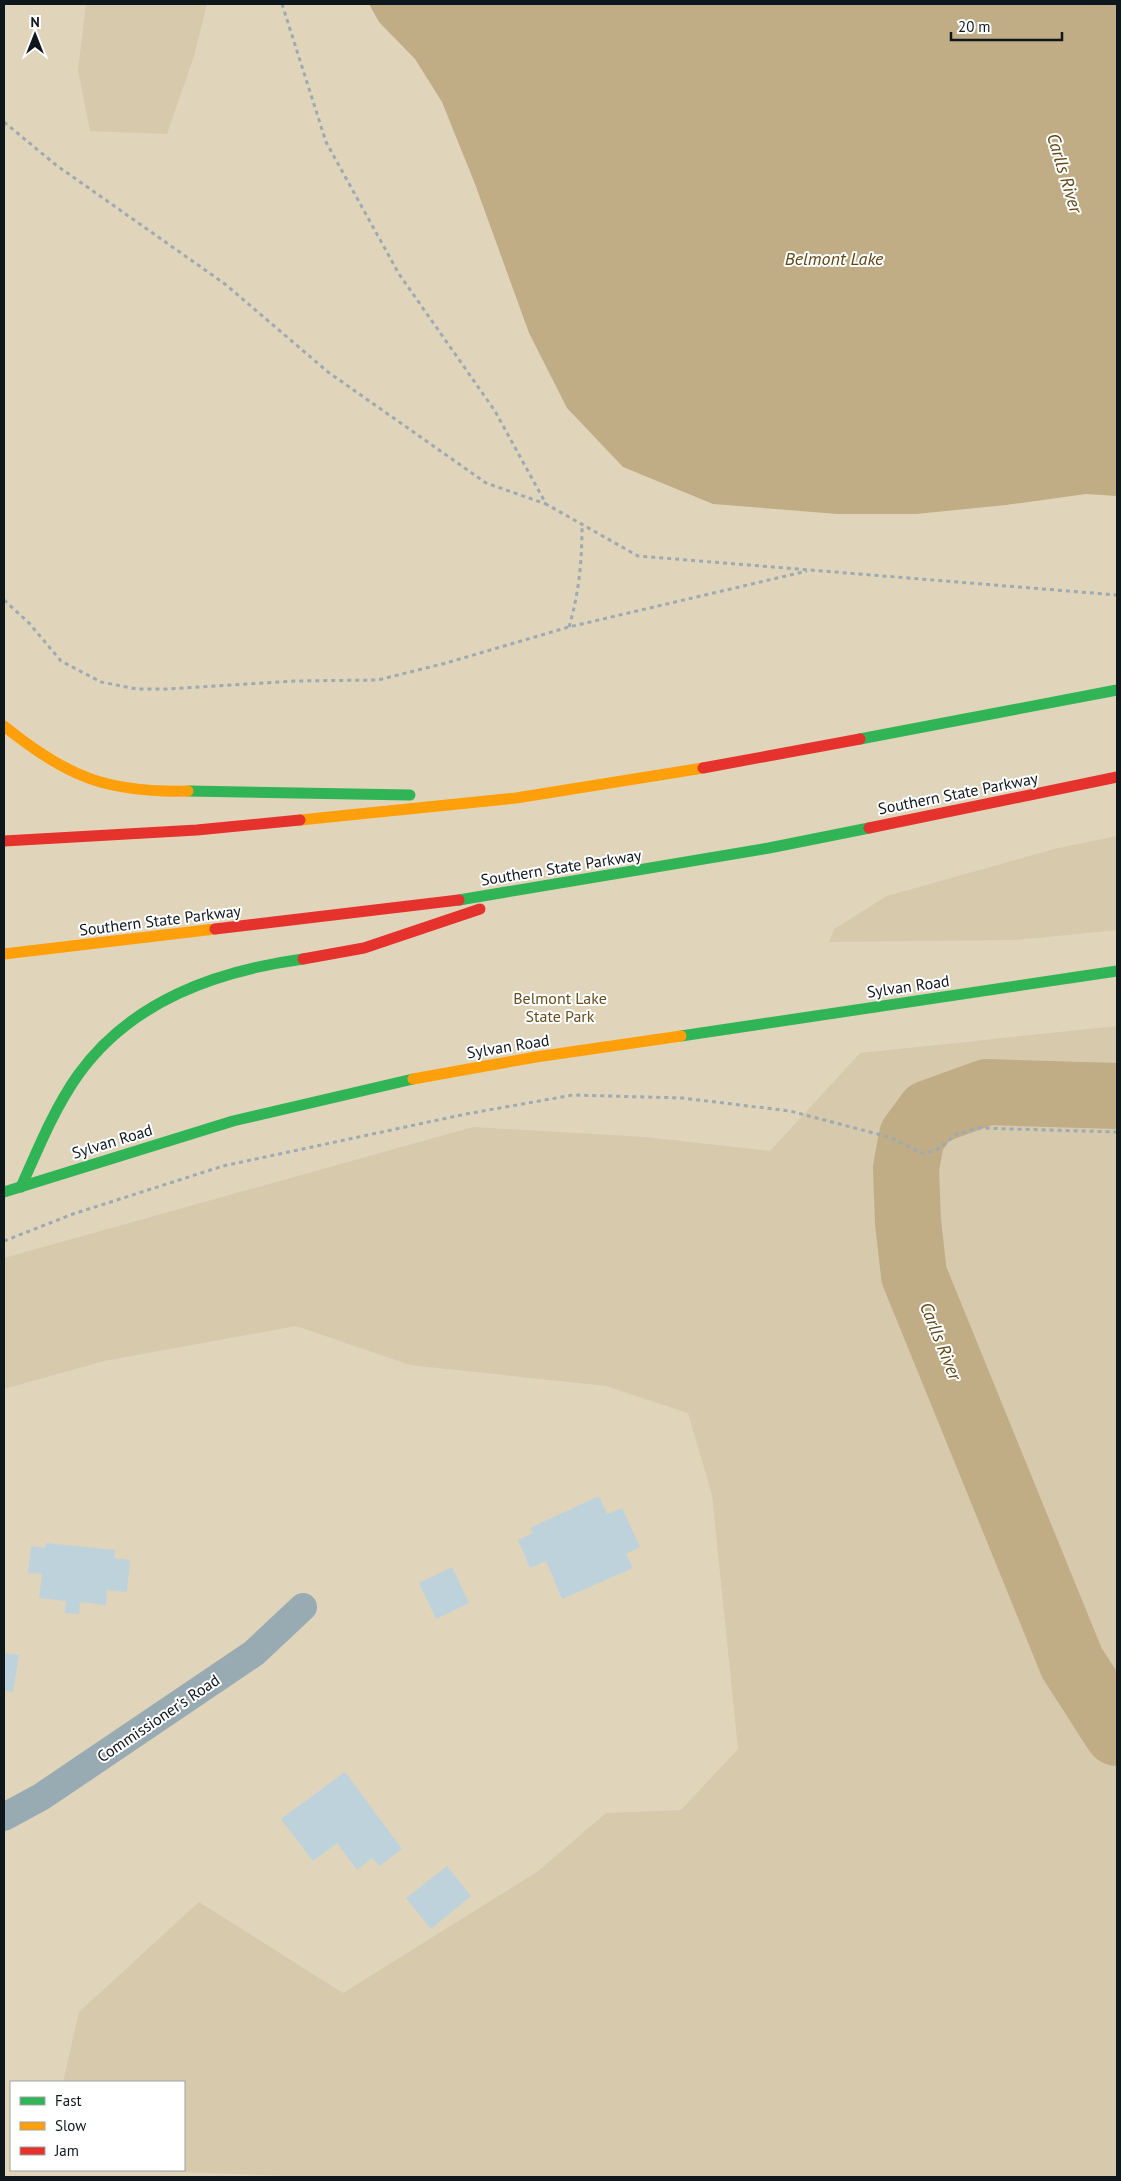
<svg xmlns="http://www.w3.org/2000/svg" width="1121" height="2181" font-family="'PT Sans',sans-serif">
<style>
.green{fill:#e0d5ba;fill-rule:evenodd}
.forest{fill:#d6c9ac}
.water{fill:#c0ad86}
.lines{fill:none;stroke-linecap:round;stroke-linejoin:round}
.river{stroke:#c0ad86;stroke-width:66}
.building{fill:#bed2dc}
.path{stroke:#9daab2;stroke-width:3;stroke-dasharray:4 4;stroke-linecap:butt}
.street{stroke:#98aab2;stroke-width:28}
.fast{stroke:#30b455;stroke-width:11}
.slow{stroke:#ff9f0a;stroke-width:11}
.jam{stroke:#e5322d;stroke-width:11}
.labels{text-anchor:middle;dominant-baseline:central;stroke-width:4;stroke-linejoin:round;paint-order:stroke}
.street-label{font-size:16px;fill:#0e171c;stroke:#fff}
.park-label{font-size:16px;fill:#644c1d;stroke:#fff}
.water-label{font-size:18px;font-style:italic;fill:#5e4617;stroke:#fff}
</style>
<rect width="100%" height="100%" fill="#ddebf3"/>
<path class="green" d="M 4,4 L 1117,4 L 1117,2177 L 4,2177 ZM 11,2082 L 184,2082 L 184,2170 L 11,2170 Z"/>
<g class="forest">
<path d="M 86,4 L 207,4 L 194,56 L 167,134 L 90,131 L 78,70 Z"/>
<path d="M 1117,836 L 1117,930 L 1015,940 L 829,942 L 834,929 L 887,896 L 1054,849 Z"/>
<path d="M 1117,1026 L 1117,2177 L 315,2177 L 122,2170 L 184,2170 L 184,2082 L 63,2082 L 79,2012 L 199,1902 L 343,1993 L 537,1872 L 606,1813 L 681,1810 L 738,1749 L 712,1495 L 688,1413 L 606,1386 L 410,1365 L 296,1326 L 104,1361 L 4,1389 L 4,1258 L 473,1127 L 646,1137 L 770,1151 L 860,1053 Z"/>
</g>
<path class="water" d="M 369,4 L 1117,4 L 1117,496 L 1086,494 L 1006,505 L 916,514 L 837,514 L 713,504 L 623,467 L 567,408 L 529,333 L 475,184 L 442,102 L 415,59 L 379,22 Z"/>
<g class="lines">
<path class="river" d="M 1117,1096 L 987,1092 L 929,1113 L 912,1136 L 906,1168 L 908,1222 L 914,1275 L 1072,1663 L 1117,1733"/>
</g>
<g class="building">
<path d="M 599,1496 L 607,1514 L 622,1508 L 640,1547 L 626,1554 L 633,1568 L 562,1599 L 546,1561 L 530,1568 L 518,1540 L 533,1533 L 530,1528 Z"/>
<path d="M 46,1543 L 115,1550 L 114,1558 L 130,1560 L 127,1592 L 107,1590 L 106,1605 L 80,1602 L 79,1614 L 65,1613 L 66,1601 L 39,1598 L 42,1574 L 28,1573 L 31,1546 L 45,1548 Z"/>
<path d="M 452,1567 L 469,1603 L 436,1619 L 419,1583 Z"/>
<path d="M 4,1653 L 19,1655 L 13,1692 L 4,1691 Z"/>
<path d="M 345,1772 L 402,1849 L 379,1866 L 372,1858 L 357,1870 L 337,1843 L 313,1861 L 281,1819 Z"/>
<path d="M 447,1866 L 471,1896 L 431,1929 L 406,1898 Z"/>
</g>
<g class="lines">
<g class="path">
<path d="M 282,4 L 326,142 L 399,274 L 495,411 L 546,504 L 638,556 L 1117,595"/>
<path d="M 4,122 L 56,165 L 225,284 L 328,372 L 486,483 L 546,504"/>
<path d="M 4,600 L 29,623 L 61,661 L 101,682 L 137,689 L 167,689 L 295,681 L 378,680 L 446,663 L 569,627 L 807,571"/>
<path d="M 569,627 C 579,593 582,561 582,526"/>
<path d="M 4,1241 L 73,1214 L 223,1166 L 466,1114 L 573,1095 L 682,1098 L 790,1111 L 889,1137 L 922,1153 L 935,1151 L 957,1134 L 978,1128 L 1117,1132"/>
</g>
<path class="street" d="M 4,1817 L 41,1797 L 254,1653 L 303,1607"/>
<g class="fast">
<path d="M 860,739 L 1117,690"/>
<path d="M 188,791 L 410,795"/>
<path d="M 459,900 L 769,848 L 869,828"/>
<path d="M 681,1036 L 1117,971"/>
<path d="M 21,1187 C 38,1149 54,1109 78,1075 C 131,1001 216,971 303,959"/>
<path d="M 4,1192 L 233,1121 L 413,1079"/>
</g>
<g class="slow">
<path d="M 4,726 C 67,777 107,793 188,791"/>
<path d="M 300,820 L 516,798 L 703,768"/>
<path d="M 4,954 L 215,929"/>
<path d="M 413,1079 L 536,1057 L 681,1036"/>
</g>
<g class="jam">
<path d="M 703,768 L 860,739"/>
<path d="M 869,828 L 1117,777"/>
<path d="M 4,841 L 197,830 L 300,820"/>
<path d="M 215,929 L 459,900"/>
<path d="M 303,959 L 364,948 L 480,909"/>
</g>
</g>
<g class="labels">
<g class="street-label">
<text transform="translate(958 793) rotate(-11)">Southern State Parkway</text>
<text transform="translate(561 867) rotate(-9)">Southern State Parkway</text>
<text transform="translate(160 920) rotate(-7)">Southern State Parkway</text>
<text transform="translate(908 986) rotate(-8)">Sylvan Road</text>
<text transform="translate(508 1046) rotate(-9)">Sylvan Road</text>
<text transform="translate(112 1141) rotate(-17)">Sylvan Road</text>
<text transform="translate(158 1718) rotate(-34)">Commissioner's Road</text>
</g>
<g class="park-label">
<text x="560" y="998">Belmont Lake<tspan x="560" dy="18">State Park</tspan></text>
</g>
<g class="water-label">
<text transform="translate(1065 173) rotate(73)">Carlls River</text>
<text x="834" y="258">Belmont Lake</text>
<text transform="translate(941 1341) rotate(68)">Carlls River</text>
</g>
</g>
<rect width="1121" height="2181" fill="none" stroke="#0e171c" stroke-width="10"/>
<rect x="10" y="2081" width="175" height="90" fill="#ffffff" stroke="#9fa2a4"/>
<rect x="20" y="2097" width="25" height="8" fill="#30b455" stroke="#9fa2a4"/>
<text x="55" y="2106" font-size="15" fill="#0e171c">Fast</text>
<rect x="20" y="2122" width="25" height="8" fill="#ff9f0a" stroke="#9fa2a4"/>
<text x="55" y="2131" font-size="15" fill="#0e171c">Slow</text>
<rect x="20" y="2147" width="25" height="8" fill="#e5322d" stroke="#9fa2a4"/>
<text x="55" y="2156" font-size="15" fill="#0e171c">Jam</text>
<g transform="translate(35 35)" stroke="#ffffff" stroke-width="4" paint-order="stroke">
<path d="M0-4L9 19L0 12L-9 19Z" fill="#0e171c"/>
<text y="-8" font-size="14" font-weight="bold" text-anchor="middle" fill="#0e171c">N</text>
</g>
<path d="M951 32v8h111v-8" fill="none" stroke="#0e171c" stroke-width="2.5"/>
<text x="958" y="32" font-size="15" fill="#0e171c" stroke="#ffffff" stroke-width="4" paint-order="stroke">20 m</text>
</svg>
